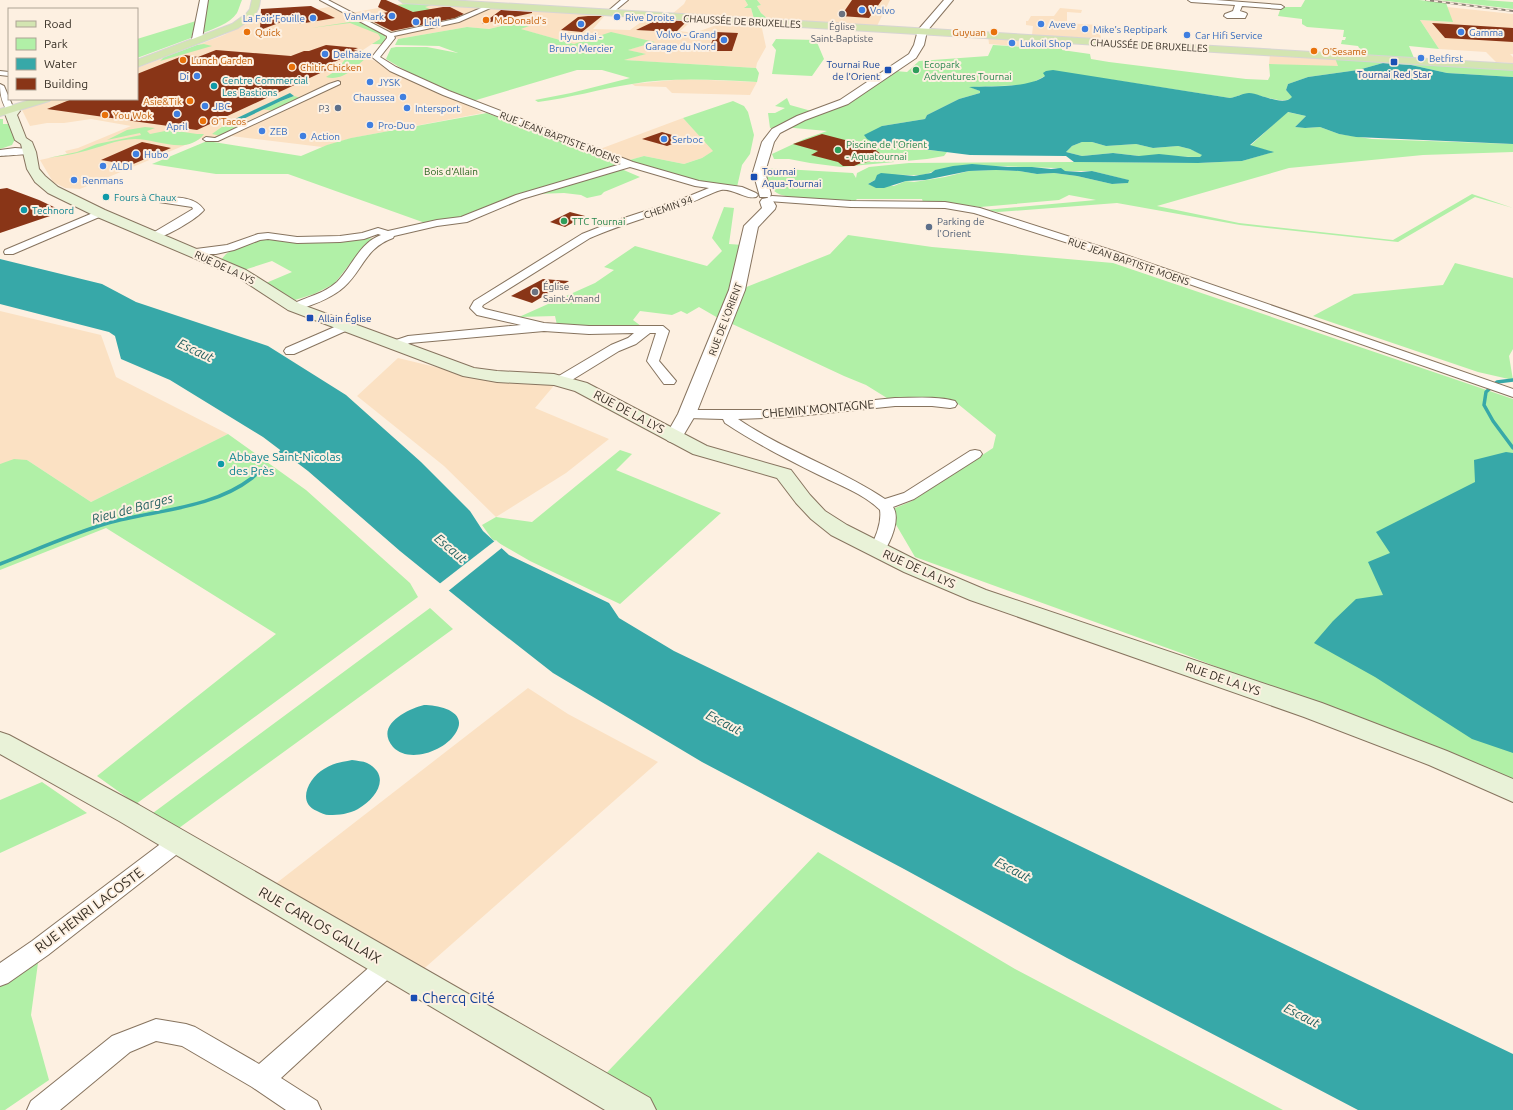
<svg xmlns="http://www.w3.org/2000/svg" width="1513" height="1110" viewBox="0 0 1513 1110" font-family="Ubuntu,sans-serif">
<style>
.built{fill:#fbe1c3}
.green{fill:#b1f0a7;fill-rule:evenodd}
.water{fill:#37a8a8;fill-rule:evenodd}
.pier{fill:#fdf0e1}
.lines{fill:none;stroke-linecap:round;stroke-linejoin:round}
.stream{stroke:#37a8a8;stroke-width:3.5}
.building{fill:#893517}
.pedestrian-casing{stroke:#87745f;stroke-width:2}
.minor-casing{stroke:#87745f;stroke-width:2}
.tertiary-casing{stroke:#87745f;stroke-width:2}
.secondary-casing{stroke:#87745f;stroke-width:2}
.primary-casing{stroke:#d7d5d3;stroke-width:2}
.pedestrian{fill:#fff;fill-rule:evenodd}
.minor{fill:#fff;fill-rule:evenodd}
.tertiary{fill:#fff;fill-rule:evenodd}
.secondary{fill:#e9f2d8;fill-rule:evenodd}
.primary{fill:#d3e5b1;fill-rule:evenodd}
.rail-casing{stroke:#8e8478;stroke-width:2}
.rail{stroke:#fdf0e1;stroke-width:1.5;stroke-dasharray:4;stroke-linecap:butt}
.shop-dot{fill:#3f7fe0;stroke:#fdf0e1;stroke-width:1.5}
.worship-dot{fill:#6b7280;stroke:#fdf0e1;stroke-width:1.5}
.food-dot{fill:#e8710a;stroke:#fdf0e1;stroke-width:1.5}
.transit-dot{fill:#1a4fb4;stroke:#fdf0e1;stroke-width:1.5}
.leisure-dot{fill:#2e9e5b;stroke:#fdf0e1;stroke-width:1.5}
.culture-dot{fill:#0f9aa8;stroke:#fdf0e1;stroke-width:1.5}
.service-dot{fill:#5c6f8a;stroke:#fdf0e1;stroke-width:1.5}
.labels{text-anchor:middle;stroke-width:4;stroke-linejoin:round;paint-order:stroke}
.far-shop-label{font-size:10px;fill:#366cbe;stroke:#fdf0e1;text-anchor:start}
.far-food-label{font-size:10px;fill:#c56008;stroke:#fdf0e1;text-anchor:start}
.far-street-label{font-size:10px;fill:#372f25;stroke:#fdf0e1}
.far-worship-label{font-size:10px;fill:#5b616d;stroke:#fdf0e1}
.far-transit-label{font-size:10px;fill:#164399;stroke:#fdf0e1;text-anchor:start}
.far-leisure-label{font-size:10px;fill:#27864d;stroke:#fdf0e1;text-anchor:start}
.far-culture-label{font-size:10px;fill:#0d838f;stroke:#fdf0e1;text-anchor:start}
.far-service-label{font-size:10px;fill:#4e5e75;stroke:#fdf0e1;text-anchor:end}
.far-park-label{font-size:10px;fill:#25631c;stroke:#fdf0e1}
.street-label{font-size:12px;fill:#372f25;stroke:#fdf0e1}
.culture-label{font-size:12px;fill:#0d838f;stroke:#fdf0e1;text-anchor:start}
.water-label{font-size:13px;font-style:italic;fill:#266262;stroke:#fdf0e1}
.near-street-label{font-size:14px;fill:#372f25;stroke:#fdf0e1}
.near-transit-label{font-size:14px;fill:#164399;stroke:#fdf0e1;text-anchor:start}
</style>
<rect width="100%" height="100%" fill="#fdf0e1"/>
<path class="built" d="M686,0H745L748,5L745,7L751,8L754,19L672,14L684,4Z
M757,0H890L877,26L768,19L761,13L757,6L761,5Z
M411,2L607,13L593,29L630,30L648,17L694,19L680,31L694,33L728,21L761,24L766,47L757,63L756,68L622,60L645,54L627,50L654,42L574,44L520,29L528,26L519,22L489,29L467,27L398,39L385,35L388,40L384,45L372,44L357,54L380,63L483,113L352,138L322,147L231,136L223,139L202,138L80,189L65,188L53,182L40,160L67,154L65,151L78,148L131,126L91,119L64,123H47L30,126L22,110L54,99H137V68L224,35L246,24L254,17L314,8L317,9L329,7L345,14Z
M1447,7L1513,14V54H1510L1513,57V63L1496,62L1486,52L1439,49L1420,20L1452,22Z
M1060,8L1082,10L1081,13L1067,12V21L1064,23L1099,25L1101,39L1032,35L1033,26L1026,25V21H1028L1031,16H1054Z
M988,36L1034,40L1026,47L989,44Z
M1270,54L1350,59L1347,65L1330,67L1269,64Z
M684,79L757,82L750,95L672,93L666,87L635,86L632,84Z
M683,118L714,151L702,158L684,164L644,156L626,161L600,149Z
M0,311L101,335L116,377L228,434L91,502L27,460L0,464Z
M398,358L481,378L557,382L535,408L609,439L566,473L496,517L444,466L357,396Z
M528,688L568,714L658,762L419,973L274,885Z"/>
<path class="green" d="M207,0H242C240,4 239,9 237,13C230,24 212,29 201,34Z
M745,0H757L761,5L757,6L761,13L768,19H754L751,8H744L748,5Z
M1305,0H1419L1446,3L1453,22L1420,20L1439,49L1409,46L1414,58L1363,55L1358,46L1341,44L1342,40H1345L1346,37H1343L1344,30L1307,27L1302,24V19L1278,16L1281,7H1301Z
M1439,0H1484L1513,2V9Z
M418,3L435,4L425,7L439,13L418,14L397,5Z
M196,21L191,38L137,58V39Z
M356,21L385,33L386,41L382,44H372L380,39V37L378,34L350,23L311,28Z
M519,22L529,26L521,29L574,44L611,32L655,42L628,50L646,54L624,60L756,68L759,73L757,82C715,80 673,77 632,84C600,89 570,98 538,102L535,100L571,93L630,78L602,70H577L473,101C460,94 448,90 435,85C418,77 402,69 386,59L391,48L396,47H427L458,53L439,46L395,45L398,39L467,27L489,29Z
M776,39L816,40L824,59L812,76L772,74L776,50L772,45Z
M1034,41L1062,42V50L1090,54L1091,59L1109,62L1246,79L1268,80L1270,76L1269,64L1338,66L1335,58L1513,69V77L1447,73L1411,65L1383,63L1358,70L1308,77L1288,84L1286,90L1293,97C1284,106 1262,94 1249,94C1243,93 1237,97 1230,98L1107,79L1045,76L1032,83L1022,85L970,87L980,91V93L959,99L927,115L925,119L882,126L883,145L947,152L944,156L927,159L841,167L810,163L789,159H774L772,154L804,139L827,131L783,127L852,100L895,71L907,72L919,61L988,56L993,45L1026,47Z
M204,44L212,46L160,61L163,58H162L197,45Z
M360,51H362L360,54L369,55C357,66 343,82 326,77L337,70L346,58Z
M294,96L301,98L274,111L262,109Z
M787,98L790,105L815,112L776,127L770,128L768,113H775L785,108L775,106Z
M733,101L744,106L748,112L754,135L750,154L742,165L737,187L693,181L626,161L644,156L684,164L702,158L713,151L683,118Z
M1287,112L1306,116L1295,127L1305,128L1320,127L1339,134L1372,139L1513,144V152L1423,155L1289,168L1157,206L1239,223L1393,240L1472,194L1513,208L1475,197L1398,242L1240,225L1117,203L998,212L985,210L1096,200L1069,195L1059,200L980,207L950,203L923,202L922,199H857L855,201C837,200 791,201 777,193C769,189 766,176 766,168L853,173L856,178L857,173L869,167L909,163L1074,162L1198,163L1242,161L1273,152L1250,146ZM995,166L1056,168L1064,171H1092L1128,180V183L1112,184L1077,176L1054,173L1037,174L1019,171L996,170L969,171L945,177L914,182L906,181L894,186L868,184C875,179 886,175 895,175C908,174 924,178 935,170Z
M487,113L620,165L619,168L640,177L604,192L601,195L587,198L581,195L564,193L536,194L463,220L428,224L288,174H216L152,164L207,141L301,156L327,145L351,138Z
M0,119H3V124H8L15,139L12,145L0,149Z
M230,121L248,123L221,136L212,134Z
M145,127L155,128L147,131L150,134L170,130L197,134H204C187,156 158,139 135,139C117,139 99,148 81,152C70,155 59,156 48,158L77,152L97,144L141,135L140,133L107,140L127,130Z
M1082,142H1092L1106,146L1136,144L1153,148L1178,146L1190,149L1203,155L1200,157L1139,156L1113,153L1082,156L1066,152L1072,146Z
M724,207L734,208L729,244L743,245L725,322L699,307L687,314L681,311L672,315L640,311L633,320L641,326L614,328L557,325L555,316L519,317L595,283L614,270L604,267L635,246L707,266L722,251L712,238Z
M848,235L932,247L1113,263L1513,399V783L1313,704L1181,653L915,557L888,511L912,501L993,448L996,435L958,404L937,402L895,403L866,385L844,376L728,322L744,288L830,254Z
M367,238L375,239L352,261L334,284L314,294L295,300L266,283L292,272L272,261L244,270L220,261L226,254L240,245L264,239L288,241Z
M1455,263L1513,278V349L1509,356L1513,380L1478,372L1313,316L1354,294L1443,285Z
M228,434L306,490L410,583L418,597L136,804L97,776L276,634L106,528L0,570V464L14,459L27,460L91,502Z
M620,450L632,454L616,470L721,513L620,604L530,561L492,539L482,525L496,517L532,522Z
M430,608L453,629L179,828L153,813Z
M42,782L87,813L0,853V800Z
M818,852L1015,969L1283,1110H638L594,1086Z
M40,948L31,1015L49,1080L5,1110H0V976Z"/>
<path class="water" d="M1383,63L1411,65L1447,73L1513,77V144L1356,137L1339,134L1320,127L1305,128L1295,127L1306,116L1288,112L1250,145L1274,152L1242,161L1198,163L1074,162L1066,156L970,155L874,143L867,139L864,135L882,126L925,119L927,115L959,99L980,93V91L969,87C989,86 1030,88 1045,76L1043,73L1046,71L1053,70L1230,98C1237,97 1243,93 1249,93C1262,94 1283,107 1292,97L1286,90L1288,84L1308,77L1358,70ZM1082,142H1092L1106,146L1136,144L1153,148L1178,146L1190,149L1202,155L1200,157H1188L1159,154L1139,156L1113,153L1082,156L1066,152L1072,146Z
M290,93L294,96L281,101L239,121L233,120Z
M972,164L1008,167H1032L1051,169L1061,168L1065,171L1081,172L1092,171L1129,180L1128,183L1112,184L1077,176L1054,173L1037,174L1019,171L996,170L969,171L925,180L906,181L884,188H876L868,184L875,180L877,175L881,173L914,176L931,173L935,170L953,166Z
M0,259L102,284L136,302L268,346L346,395L421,462L470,511L483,531L509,555L609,603L619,618L674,651L1513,1054V1110H1358L1067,958L904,869L702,762L553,673L489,623L400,551L308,471L263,437L170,380L121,359L115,336L109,332L0,304Z
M1506,452L1513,453V753L1472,739L1375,677L1314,643L1333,621L1356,599L1383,595L1368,562L1390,553L1376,532L1475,482L1474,460Z
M424,705C440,705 470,712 455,734C444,751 409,764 393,747C374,725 408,709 424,705Z
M352,760C357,761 363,761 367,763C392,776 376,799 358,809C349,814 339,815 329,815C325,815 321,813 317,811C296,803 309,777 324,769C333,763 342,762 352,760Z"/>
<path class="pier" d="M496,540L503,547L447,592L438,585Z"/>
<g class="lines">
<path class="stream" d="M1513,380L1497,382L1486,392L1484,405L1493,421L1513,448
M276,457L282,451
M0,564C36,550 71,534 108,523C155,510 212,509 252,478C256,475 260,470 265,466"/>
</g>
<path class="building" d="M381,0H386L413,12L443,7H450L464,14L455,18L392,31L364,17L388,12L378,7Z
M852,0H882L869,18L841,16Z
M311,6L335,18L299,24L292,21L287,20L260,30L261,9Z
M501,10L532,12V13L482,24Z
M588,16H602L582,32L561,30L578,17Z
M657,20L681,21L685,23L676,32L636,30Z
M1432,23L1513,28V42L1445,38Z
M716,32L738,33L732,51H708Z
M326,45L358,48L353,50L358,51L321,68L329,69L197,130L47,109L72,99H137V74L185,55L198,57L216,50L291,56L304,51H309Z
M662,132L686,139L667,146L642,139Z
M822,134L872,147L887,159L861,163L854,166H843L838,162L811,155L818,151L793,144Z
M142,142L171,148L131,165L101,160Z
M7,188L39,200L56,208L41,213L50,216L0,233V189Z
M570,212L585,216L565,227L550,222Z
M543,279L569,281L532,303L511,296Z"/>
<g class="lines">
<g class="pedestrian-casing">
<path id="pedestrian" d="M338,81L340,82V84L218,141H206L203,139L206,137L215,138L329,84Z"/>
</g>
<g class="minor-casing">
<path id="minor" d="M320,0H328L391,33L455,19L493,3H497V5L459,22L394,36L395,38L380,57L396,67L449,91L633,162L699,181L742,187L756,193L758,195L756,197C746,200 733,188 721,190C710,193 699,200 689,203C656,215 622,224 590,238L483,305L482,307L485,309L544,323L589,326H663L669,331L659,361L676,381L674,384H664L647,361L656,333H650L636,344L619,351L567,383H557L555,380L557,377L611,345L628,338L634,333L589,334L544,331L410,343L394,349L390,348L388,345L390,342L408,336L521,325L477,315L470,308L474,301L582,234L615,221L682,199L709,188L695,186L630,167L522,199L467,222L437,226L394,236L393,238C365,248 363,270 344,287C331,299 310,306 294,311L290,309L288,307L290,305C306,297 324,294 337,282C352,267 359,243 381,235L378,234L364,239L340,242L297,243L268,239L260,240L234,250L216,254H188L187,252L188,250L227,245L258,234L268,233L297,237L340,236L362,233L378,228L388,231L437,220L461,217L516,195L621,164L443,95L390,71L372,57L387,38V36Z
M621,0H628L611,14H607V12Z
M1188,0H1216L1281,5L1284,7L1281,9L1242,6L1240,11L1246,13L1247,14L1245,18H1227L1224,16L1225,14L1233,11L1235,5L1191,2Z
M0,71L9,72V76L0,75Z
M0,84L4,86L13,107L12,109H6C1,100 0,93 0,84Z
M15,148L30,149L35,152C31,155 8,155 0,156V150Z
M772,196L851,201L945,202L980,208L1117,252L1513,389V397L1109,256L974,213L945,208L851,207L768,201L767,199L768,197Z
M163,197C177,197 196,197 204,210C198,218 161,241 151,238L150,236L151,234L193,209L192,207L159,202L158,200L159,198Z
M100,210L105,213L104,215L13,254H5L4,252L5,250Z
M346,322L350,323L352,326L350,329L294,354H286L284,351L286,348Z
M895,398C915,398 936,396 955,401L957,404L955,407L950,408L932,406H895L788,417L738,419C785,451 839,468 885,499L904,493L970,451L975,450L980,451L982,454L980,457L914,499L893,507C901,519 890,543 883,553L877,555L871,553L869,550C875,539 882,523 880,510C864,494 839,485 819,475C787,459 755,443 725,423L723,419L687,418L682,417L680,414L682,411L687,410H774Z
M178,834L185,836L188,842L185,848L48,955L8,983L0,986V963L32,941L171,836Z
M389,954L397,957L400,964L397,971L281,1078L317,1101L321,1110H286L252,1087L182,1046L156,1041L130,1052L60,1110H27L31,1101L112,1036L156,1019L186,1024L195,1027L259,1064L381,957Z"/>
</g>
<g class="tertiary-casing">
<path id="tertiary" d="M200,0H208L202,39L197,42L192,39Z
M944,0H953L927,31L924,45L916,58L848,104L805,120L780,133L774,142L765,172L771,194L770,197H760L753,172L762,142L772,129L797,116L840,100L909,54L914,45L918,30Z
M767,198L772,199L776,206L775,209L758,227L745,290L696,414L680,441L674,443L668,441L665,437L678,414L729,290L744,226L762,208L760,202L762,199Z"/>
</g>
<g class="secondary-casing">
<path id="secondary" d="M14,108L18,109L20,111L17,115L26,138L32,142L36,152L39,169L45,176L58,187L105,210L246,270L300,304L474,368L497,371L554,374L587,383L707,446L791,470L810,495L825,511L847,525L920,562L986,590L1322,703L1447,751L1513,779V802L1429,765L1304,717L970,600L904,572L831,535L811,519L796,503L777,478L693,454L575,391L554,385L497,382L463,376L288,310L236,276L95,216L48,193L35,182L27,169L21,144L15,140L5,114L10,109Z
M0,732L9,735L139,805L650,1098L656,1110H605L119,821L0,754Z"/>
</g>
<g class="primary-casing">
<path id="primary" d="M252,0H260C259,15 250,20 238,28L137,67V60L232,24L246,14L250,9Z
M399,0H448L1513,64V70L403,3Z
M33,99H51L49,101L0,116V109Z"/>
</g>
<use href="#pedestrian" class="pedestrian"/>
<use href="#minor" class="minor"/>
<use href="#tertiary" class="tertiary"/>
<use href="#secondary" class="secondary"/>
<use href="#primary" class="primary"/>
<g class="rail-casing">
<path id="rail" d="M1426,0L1513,11"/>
</g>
<use href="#rail" class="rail"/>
</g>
<g class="shop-dot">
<circle cx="862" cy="10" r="4"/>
<circle cx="392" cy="16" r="4"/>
<circle cx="617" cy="17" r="4"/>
<circle cx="313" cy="18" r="4"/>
<circle cx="416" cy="22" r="4"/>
<circle cx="581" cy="24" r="4"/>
<circle cx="1041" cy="24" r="4"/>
<circle cx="1085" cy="29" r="4"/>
<circle cx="1461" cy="32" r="4"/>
<circle cx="1187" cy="35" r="4"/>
<circle cx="724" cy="40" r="4"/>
<circle cx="1012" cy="43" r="4"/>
<circle cx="325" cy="54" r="4"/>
<circle cx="1421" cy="58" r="4"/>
<circle cx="197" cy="76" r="4"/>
<circle cx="370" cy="82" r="4"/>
<circle cx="403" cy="97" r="4"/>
<circle cx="205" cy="106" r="4"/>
<circle cx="407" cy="108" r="4"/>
<circle cx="177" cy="114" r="4"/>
<circle cx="370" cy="125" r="4"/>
<circle cx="262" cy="131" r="4"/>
<circle cx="303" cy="136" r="4"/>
<circle cx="664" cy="139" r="4"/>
<circle cx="136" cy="154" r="4"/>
<circle cx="103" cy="166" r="4"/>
<circle cx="74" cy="180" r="4"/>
</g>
<g class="worship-dot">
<circle cx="842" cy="14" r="4"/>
<circle cx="535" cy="292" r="4"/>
</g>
<g class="food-dot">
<circle cx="486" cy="20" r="4"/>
<circle cx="247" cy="32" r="4"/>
<circle cx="994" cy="32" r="4"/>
<circle cx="1314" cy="51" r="4"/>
<circle cx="183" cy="60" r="4"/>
<circle cx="292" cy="67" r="4"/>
<circle cx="190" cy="101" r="4"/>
<circle cx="105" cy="115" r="4"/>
<circle cx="203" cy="121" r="4"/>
</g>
<g class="transit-dot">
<rect x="1390" y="58" width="8" height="8" rx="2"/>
<rect x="884" y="66" width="8" height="8" rx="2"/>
<rect x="750" y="173" width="8" height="8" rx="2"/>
<rect x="306" y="314" width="8" height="8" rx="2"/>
<rect x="410" y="994" width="8" height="8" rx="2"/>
</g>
<g class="leisure-dot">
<circle cx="916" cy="70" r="4"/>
<circle cx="838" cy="150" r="4"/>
<circle cx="564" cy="221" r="4"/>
</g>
<g class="culture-dot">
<circle cx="214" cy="86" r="4"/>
<circle cx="106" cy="197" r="4"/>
<circle cx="24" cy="210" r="4"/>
<circle cx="221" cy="464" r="4"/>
</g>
<g class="service-dot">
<circle cx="338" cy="108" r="4"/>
<circle cx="929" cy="227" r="4"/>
</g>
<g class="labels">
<g class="far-shop-label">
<text x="870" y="14">Volvo</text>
<text x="384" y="20" text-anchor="end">VanMark</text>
<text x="625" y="21">Rive Droite</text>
<text x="305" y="22" text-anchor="end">La Foir'Fouille</text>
<text x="424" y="26">Lidl</text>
<text x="1049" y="28">Aveve</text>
<text x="1093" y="33">Mike's Reptipark</text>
<text x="1469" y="36">Gamma</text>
<text x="716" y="38" text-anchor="end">Volvo - Grand<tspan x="716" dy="12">Garage du Nord</tspan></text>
<text x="1195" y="39">Car Hifi Service</text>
<text x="581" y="40" text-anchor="middle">Hyundai -<tspan x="581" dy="12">Bruno Mercier</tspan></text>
<text x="1020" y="47">Lukoil Shop</text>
<text x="333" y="58">Delhaize</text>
<text x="1429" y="62">Betfirst</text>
<text x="189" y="80" text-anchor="end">Di</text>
<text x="378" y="86">JYSK</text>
<text x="395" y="101" text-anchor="end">Chaussea</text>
<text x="213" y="110">JBC</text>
<text x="415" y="112">Intersport</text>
<text x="378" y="129">Pro-Duo</text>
<text x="177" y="130" text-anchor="middle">April</text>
<text x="270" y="135">ZEB</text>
<text x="311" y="140">Action</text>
<text x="672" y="143">Serboc</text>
<text x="144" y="158">Hubo</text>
<text x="111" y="170">ALDI</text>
<text x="82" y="184">Renmans</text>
</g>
<g class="far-food-label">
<text x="494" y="24">McDonald's</text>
<text x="255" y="36">Quick</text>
<text x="986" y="36" text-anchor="end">Guyuan</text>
<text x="1322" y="55">O'Sesame</text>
<text x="191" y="64">Lunch Garden</text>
<text x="300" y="71">Chitir Chicken</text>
<text x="182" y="105" text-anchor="end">Asie&amp;Tik</text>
<text x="113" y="119">You Wok</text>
<text x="211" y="125">O'Tacos</text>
</g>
<g class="far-street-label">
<text transform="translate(742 21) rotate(3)" y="4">CHAUSSÉE DE BRUXELLES</text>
<text transform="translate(1149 45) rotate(3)" y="4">CHAUSSÉE DE BRUXELLES</text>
<text transform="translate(560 137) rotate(21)" y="4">RUE JEAN BAPTISTE MOENS</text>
<text transform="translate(668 207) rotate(-19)" y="4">CHEMIN 94</text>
<text transform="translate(1129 261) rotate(19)" y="4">RUE JEAN BAPTISTE MOENS</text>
<text transform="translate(225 267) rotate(25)" y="4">RUE DE LA LYS</text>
<text transform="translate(725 319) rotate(-69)" y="4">RUE DE L'ORIENT</text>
</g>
<g class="far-worship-label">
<text x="842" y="30">Église<tspan x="842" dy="12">Saint-Baptiste</tspan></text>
<text x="543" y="290" text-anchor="start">Église<tspan x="543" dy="12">Saint-Amand</tspan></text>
</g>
<g class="far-transit-label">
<text x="880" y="68" text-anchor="end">Tournai Rue<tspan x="880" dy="12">de l'Orient</tspan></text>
<text x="1394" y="78" text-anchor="middle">Tournai Red Star</text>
<text x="762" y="175">Tournai<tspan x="762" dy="12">Aqua-Tournai</tspan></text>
<text x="318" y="322">Allain Église</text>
</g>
<g class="far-leisure-label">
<text x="924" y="68">Ecopark<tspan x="924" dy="12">Adventures Tournai</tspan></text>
<text x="846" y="148">Piscine de l'Orient<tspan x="846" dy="12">- Aquatournai</tspan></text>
<text x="572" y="225">TTC Tournai</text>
</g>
<g class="far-culture-label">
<text x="222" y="84">Centre Commercial<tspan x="222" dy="12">Les Bastions</tspan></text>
<text x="114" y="201">Fours à Chaux</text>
<text x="32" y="214">Technord</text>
</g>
<g class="far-service-label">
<text x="330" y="112">P3</text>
<text x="937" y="225" text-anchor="start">Parking de<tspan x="937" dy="12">l'Orient</tspan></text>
</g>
<g class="far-park-label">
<text x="451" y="175">Bois d'Allain</text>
</g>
<g class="street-label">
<text transform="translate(818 409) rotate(-5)" y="4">CHEMIN MONTAGNE</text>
<text transform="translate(629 412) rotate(28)" y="4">RUE DE LA LYS</text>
<text transform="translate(919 569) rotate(24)" y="4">RUE DE LA LYS</text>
<text transform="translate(1223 679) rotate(19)" y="4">RUE DE LA LYS</text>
</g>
<g class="culture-label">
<text x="229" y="461">Abbaye Saint-Nicolas<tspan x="229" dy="14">des Près</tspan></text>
</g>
<g class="water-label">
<text transform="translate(196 350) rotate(25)" y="5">Escaut</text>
<text transform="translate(132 508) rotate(-15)" y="5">Rieu de Barges</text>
<text transform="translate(451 548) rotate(40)" y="5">Escaut</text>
<text transform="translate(724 722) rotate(27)" y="5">Escaut</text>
<text transform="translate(1013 869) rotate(27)" y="5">Escaut</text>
<text transform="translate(1302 1015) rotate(27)" y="5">Escaut</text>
</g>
<g class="near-street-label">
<text transform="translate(89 910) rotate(-37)" y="5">RUE HENRI LACOSTE</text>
<text transform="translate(320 925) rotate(30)" y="5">RUE CARLOS GALLAIX</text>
</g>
<g class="near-transit-label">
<text x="422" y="1003">Chercq Cité</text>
</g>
</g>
<rect x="8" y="8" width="130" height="92" fill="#fdf0e1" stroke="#aea396"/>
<rect x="16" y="21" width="20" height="6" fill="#d3e5b1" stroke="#aea396"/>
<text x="44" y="28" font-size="12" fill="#372f25">Road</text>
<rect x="16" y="38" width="20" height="12" fill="#b1f0a7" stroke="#aea396"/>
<text x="44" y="48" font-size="12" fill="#372f25">Park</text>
<rect x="16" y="58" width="20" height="12" fill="#37a8a8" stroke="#aea396"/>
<text x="44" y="68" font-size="12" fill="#372f25">Water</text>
<rect x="16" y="78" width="20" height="12" fill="#893517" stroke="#aea396"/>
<text x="44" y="88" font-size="12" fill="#372f25">Building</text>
</svg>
